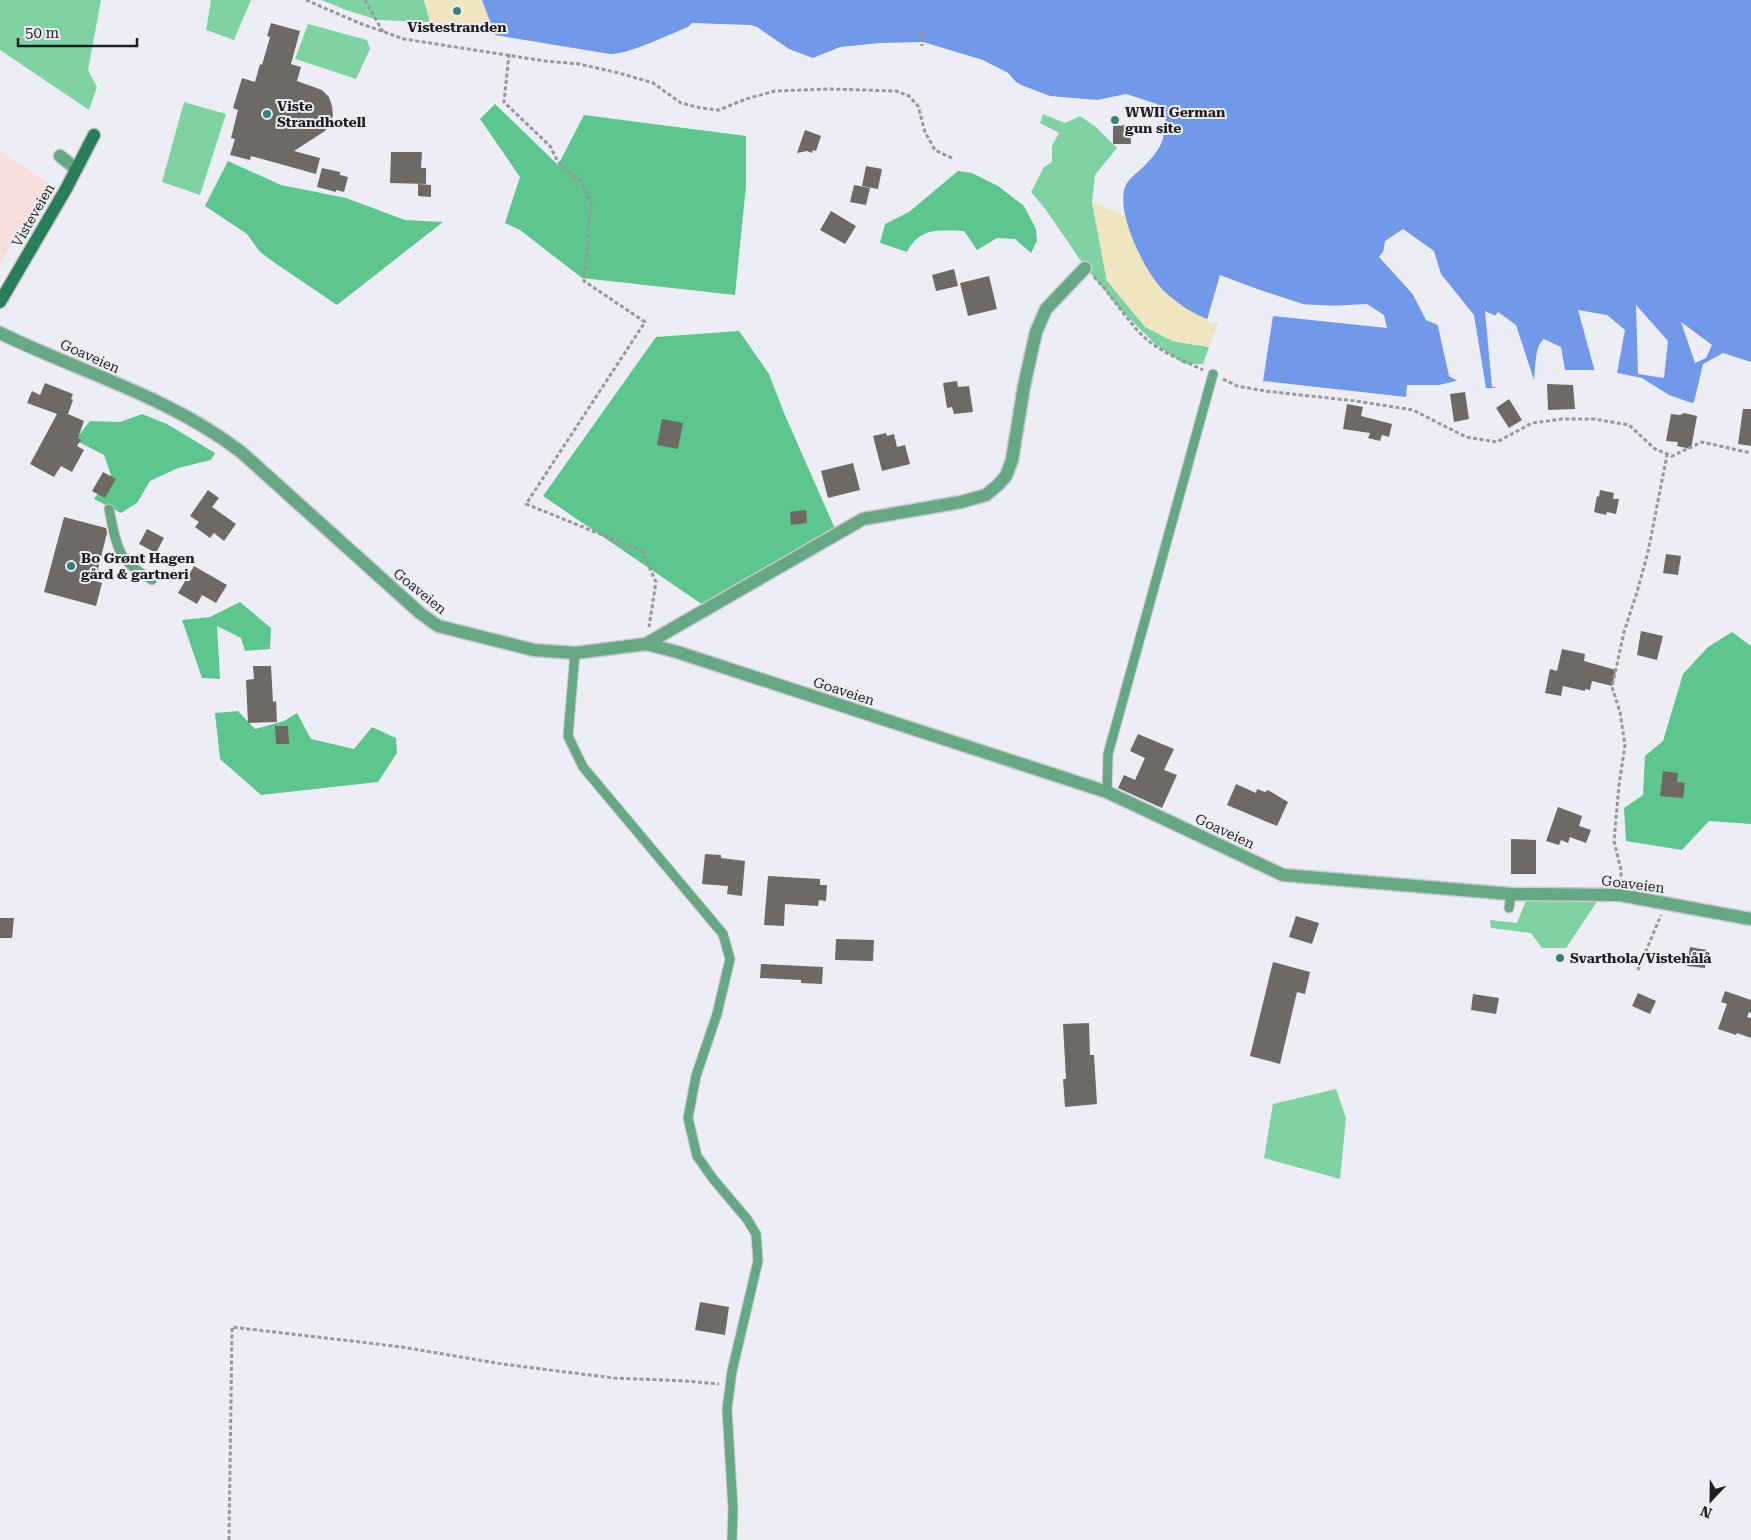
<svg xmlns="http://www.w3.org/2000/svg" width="1751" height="1540" viewBox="0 0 1751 1540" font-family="'Roboto Serif',serif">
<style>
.education{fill:#f9dedb}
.green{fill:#7fd3a3}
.forest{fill:#5dc58e}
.sand{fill:#efe5c0}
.water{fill:#7198e9}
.pier{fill:#edeef5}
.building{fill:#6d6965}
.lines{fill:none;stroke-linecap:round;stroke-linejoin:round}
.service-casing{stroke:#c8c9cf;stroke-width:11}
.minor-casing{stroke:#c8c9cf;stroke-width:15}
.secondary-casing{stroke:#c8c9cf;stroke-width:15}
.path{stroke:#97979c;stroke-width:3;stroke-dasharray:4 2.5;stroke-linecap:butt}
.service{stroke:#66a784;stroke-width:9}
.minor{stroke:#66a784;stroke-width:12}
.secondary{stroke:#297e57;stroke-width:12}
.poi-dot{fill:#38807a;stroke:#edeef5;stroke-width:2}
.labels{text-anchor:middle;stroke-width:4;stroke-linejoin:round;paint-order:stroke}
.poi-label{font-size:14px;font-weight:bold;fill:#1f1f21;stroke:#edeef5;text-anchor:start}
.street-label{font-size:14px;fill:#1f1f21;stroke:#edeef5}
</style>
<rect width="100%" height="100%" fill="#edeef5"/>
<path class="education" d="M0,151L48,183L0,264Z"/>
<path class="green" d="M0,0H101L88,70L97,87L89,110L0,50Z
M211,0H251L234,40L206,30Z
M321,0H424L430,22L378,20L346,10Z
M308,24L367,40L370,49L356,79L295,59Z
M184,102L226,114L200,195L162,182Z
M1043,114L1065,123L1080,116L1097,128L1117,148L1095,175L1092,202L1107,281L1172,341L1209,347L1203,364H1184L1155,344L1121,310L1083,264L1046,210L1031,192L1044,167L1052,162V146L1059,133L1040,123Z
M1527,898L1598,900L1566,948H1542L1531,933L1491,928L1490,920L1517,923Z
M1336,1089L1346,1118L1340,1179L1264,1158L1273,1104Z"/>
<path class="forest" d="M495,104L558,165L584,115L746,136V186L735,295L582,278L520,230L505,223L520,177L480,119Z
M228,161L281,185L346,198L405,220L443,222L337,305L275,263L260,252L247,234L205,206Z
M958,171L972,173L998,186L1024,206L1036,229L1037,241L1031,253L1015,239L997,238L977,250L964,231C939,231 921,226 907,252L880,243L885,224L909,212Z
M739,331L769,374L784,413L836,531L706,607L543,496L656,337Z
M142,414L167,424L215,453L211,460L178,468L150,481L137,503L121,513L94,499L111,475L104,455L75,440L90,421L120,422Z
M240,602L271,628L270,649L245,651L241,638L217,626L220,679L202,678L182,620L210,617Z
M1732,632L1751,646V824L1709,821L1682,850L1626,841L1624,808L1643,795L1645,756L1663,741L1683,674L1708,647Z
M238,711L255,729L284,721L297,713L311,739L354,749L372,727L396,738L397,753L378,782L261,795L220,759L215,713Z"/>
<path class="sand" d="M424,0H482L495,35L430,22Z
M1092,202L1125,216L1143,261L1219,320L1209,347L1172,341L1145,327L1107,281Z"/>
<path class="water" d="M482,0H1751V362L1723,353L1703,364L1694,402L1692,403L1669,395L1642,378L1603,370H1565L1561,347L1544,339C1534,347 1536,368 1534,380L1516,325L1498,312L1493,318L1501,377L1495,388H1486L1474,315L1441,274L1434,251L1403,229L1385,241L1383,253L1411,291L1426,320L1450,330L1460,380L1439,385H1407L1406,397L1263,381L1273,316L1387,328L1384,315L1367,304L1312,307L1232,281L1212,321C1193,314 1179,305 1164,291C1145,273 1112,207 1127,183C1130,178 1137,173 1141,169C1162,149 1165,141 1166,112L1157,104L1126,94L1097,100L1050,96L1021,85L1016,82L1008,73L983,60L923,42L880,43L840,47L813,58L789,49L757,27L750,25L692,23L688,27C668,35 630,54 610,54L495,35Z"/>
<path class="pier" d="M1386,248V253L1413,290L1419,301L1379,257Z
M1220,275L1296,304L1364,307L1312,310L1233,284L1227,292L1221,321L1211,324L1207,320Z
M1636,305L1668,341L1664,378L1638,374Z
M1578,310L1607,315L1625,330L1617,373L1613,374L1595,372Z
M1485,311L1498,317L1496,319L1503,377L1498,387H1492Z
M1437,322L1452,329L1462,380L1461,383L1449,376Z
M1681,322L1712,345L1706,358L1695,363Z"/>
<path class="building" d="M271,23L300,31L291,64L301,67L297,81L322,90L329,97L332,106L333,116L325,131L294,151L320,158L316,174L251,156L250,160L230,155L235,139L231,138L238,110L233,108L242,78L255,82L260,64L262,65L270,37L267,36Z
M1130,125L1131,144H1113V126Z
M805,130L821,136L816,151L813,150L812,153L807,151L797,153Z
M391,152H422L421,168H426V184L390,183Z
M866,166L882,169L878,189L862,186Z
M322,168L340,172V175L348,177L344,192L336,190V192L317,187Z
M418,184L431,185V197L418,196Z
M854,185L870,188L866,205L850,202Z
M831,211L856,226L845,244L820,230Z
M954,269L958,286L936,291L932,275Z
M989,276L997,309L968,316L960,283Z
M957,381L958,387L969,386L973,412L954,414L952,407L947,408L943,383Z
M45,383L73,394L71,399L73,400L68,414L84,421L78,438L81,440L77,446L84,450L72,472L61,466L54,477L30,464L57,414L27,403L32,391L40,395Z
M1547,384L1573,385L1575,409L1548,410Z
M1465,392L1469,419L1454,422L1450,394Z
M1509,399L1522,420L1509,428L1496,408Z
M1347,404L1363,407L1361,416L1392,424L1389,437L1382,435L1380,441L1368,438L1370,433L1343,429Z
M1743,409H1751V446L1738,444Z
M1684,413L1697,416L1691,449L1677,446L1678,442L1666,441L1671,414L1680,415Z
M662,419L683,423L678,449L657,445Z
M886,433L887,436L894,434L897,447L905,445L910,464L882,471L873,436Z
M853,463L860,490L828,498L821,471Z
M103,472L116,479L105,498L92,491Z
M208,490L219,498L212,507L236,524L224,541L214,533L210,538L195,527L199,522L190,516Z
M1600,490L1614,493L1613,499H1619L1616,514L1607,512L1606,515L1594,512L1597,496L1599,497Z
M806,510L807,523L791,525L790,512Z
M64,517L106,528L107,533L95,581L102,583L96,606L44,592Z
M147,529L164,538L156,553L139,544Z
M1666,554L1681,556L1678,575L1663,573Z
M194,566L227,585L216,603L202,595L197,604L178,593Z
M1641,631L1663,636L1657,660L1637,655Z
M1562,649L1585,654L1584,661L1616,670L1612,686L1592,681L1590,690L1585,689V691L1563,686L1561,696L1545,693L1550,669L1557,671Z
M253,666H271L273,702L276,701L277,722L248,723L246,680L254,679Z
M275,726H288L289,744H276Z
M1138,734L1174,749L1164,770L1177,775L1162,808L1118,788L1124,775L1135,780L1145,758L1130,751Z
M1663,771L1678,773L1677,782L1685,783L1683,798L1660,796Z
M1236,784L1256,793L1257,789L1265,792L1268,790L1288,802L1277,826L1227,805Z
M1558,807L1582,816L1579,826L1591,830L1586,843L1570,837L1568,843L1561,840L1559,845L1546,841Z
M1511,839L1536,840V874H1511Z
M705,854L721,855V858L745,861L742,896L727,894L728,886L702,884Z
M768,876L820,879V885H827L826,901L819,900L818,906L785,904L784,926L764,925Z
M1296,916L1319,923L1312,944L1289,937Z
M0,918H14L12,938H0Z
M836,939L874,940L873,961L835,960Z
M1690,947L1707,950L1705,968L1687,966Z
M1273,962L1310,972L1305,994L1297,992L1280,1064L1250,1056Z
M761,964L823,967L822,984L801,983V980L760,978Z
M1725,991L1751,1000V1013L1749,1012L1747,1017L1751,1018V1038L1737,1033L1736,1035L1718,1029L1727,1004L1721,1002Z
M1638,993L1656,1001L1650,1014L1632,1006Z
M1473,994L1499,998L1496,1014L1471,1010Z
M1089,1023L1090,1055H1094L1097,1104L1065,1107L1063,1079H1066L1063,1024Z
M700,1302L729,1307L725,1335L695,1330Z"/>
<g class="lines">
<g class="service-casing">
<path id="service" d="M109,509C112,523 115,546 124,558C130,567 143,574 152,580
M575,653L568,736L583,767L723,934L730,959L717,1014L696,1076L688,1118L697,1156L714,1180L747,1219L756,1234L758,1261L732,1371L727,1409L733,1509L732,1540
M1107,792L1108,754L1213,374
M1509,908L1511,894"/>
</g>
<g class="minor-casing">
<path id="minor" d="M60,156L76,169
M0,333C80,372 170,397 241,452L420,613L438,626L534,650L575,653L646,644L677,652L1107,792L1283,875L1511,894L1620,895L1751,919
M646,644L863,519L961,502L986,495L998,485L1006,476L1012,460L1024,386L1036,332L1046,309L1085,268"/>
</g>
<g class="secondary-casing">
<path id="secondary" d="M0,302L66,189L94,135"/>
</g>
<path class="path" d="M306,0L359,23L404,39L545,61L579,64L619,73L653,83L681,103L701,108L719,110L746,99L775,91L829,89L896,91L909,96L918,106L925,132L935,150L954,159
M365,0L383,32
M921,31L922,46
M509,54L504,102L550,146L558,162L581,182L591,203L584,281L645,322L526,504L642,551L656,582L649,627
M1094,277C1111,294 1123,315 1139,332C1156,351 1181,359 1203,370
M1223,379L1237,386L1265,391L1356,401L1413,410L1466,437L1497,442L1532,423L1562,419H1594L1629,425L1655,449L1672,456L1702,442L1751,453
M1621,883V870L1614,841L1619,785L1625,745L1620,712L1612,687L1624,632L1637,592L1648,552L1667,455
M1638,970L1661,915
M229,1540L232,1327L402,1347L502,1364L614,1378L686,1381L719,1384"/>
<use href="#service" class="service"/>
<use href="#minor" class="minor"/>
<use href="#secondary" class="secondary"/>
</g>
<g class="poi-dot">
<circle cx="457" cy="11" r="5"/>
<circle cx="267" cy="114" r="5"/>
<circle cx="1115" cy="120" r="5"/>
<circle cx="71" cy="566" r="5"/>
<circle cx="1560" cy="958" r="5"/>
</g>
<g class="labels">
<g class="poi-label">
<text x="457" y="32" text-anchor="middle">Vistestranden</text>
<text x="277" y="111">Viste<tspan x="277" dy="16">Strandhotell</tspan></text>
<text x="1125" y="117">WWII German<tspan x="1125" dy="16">gun site</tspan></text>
<text x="81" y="563">Bo Grønt Hagen<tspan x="81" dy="16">gård &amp; gartneri</tspan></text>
<text x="1570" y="963">Svarthola/Vistehålå</text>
</g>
<g class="street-label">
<text transform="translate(33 215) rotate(-60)" y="5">Visteveien</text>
<text transform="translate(90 356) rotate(24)" y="5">Goaveien</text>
<text transform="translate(420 591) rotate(39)" y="5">Goaveien</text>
<text transform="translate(844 691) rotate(18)" y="5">Goaveien</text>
<text transform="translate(1225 831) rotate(25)" y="5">Goaveien</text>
<text transform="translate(1633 884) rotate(7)" y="5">Goaveien</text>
</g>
</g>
<g transform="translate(1711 1500) rotate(202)" stroke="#edeef5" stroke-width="4" paint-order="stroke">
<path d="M0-4L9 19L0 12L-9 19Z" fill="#1f1f21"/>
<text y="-8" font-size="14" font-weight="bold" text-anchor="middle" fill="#1f1f21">N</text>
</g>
<path d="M18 38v8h119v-8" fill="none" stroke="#1f1f21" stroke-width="2.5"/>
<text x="25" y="38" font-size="15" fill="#1f1f21" stroke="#edeef5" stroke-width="4" paint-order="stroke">50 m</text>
</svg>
